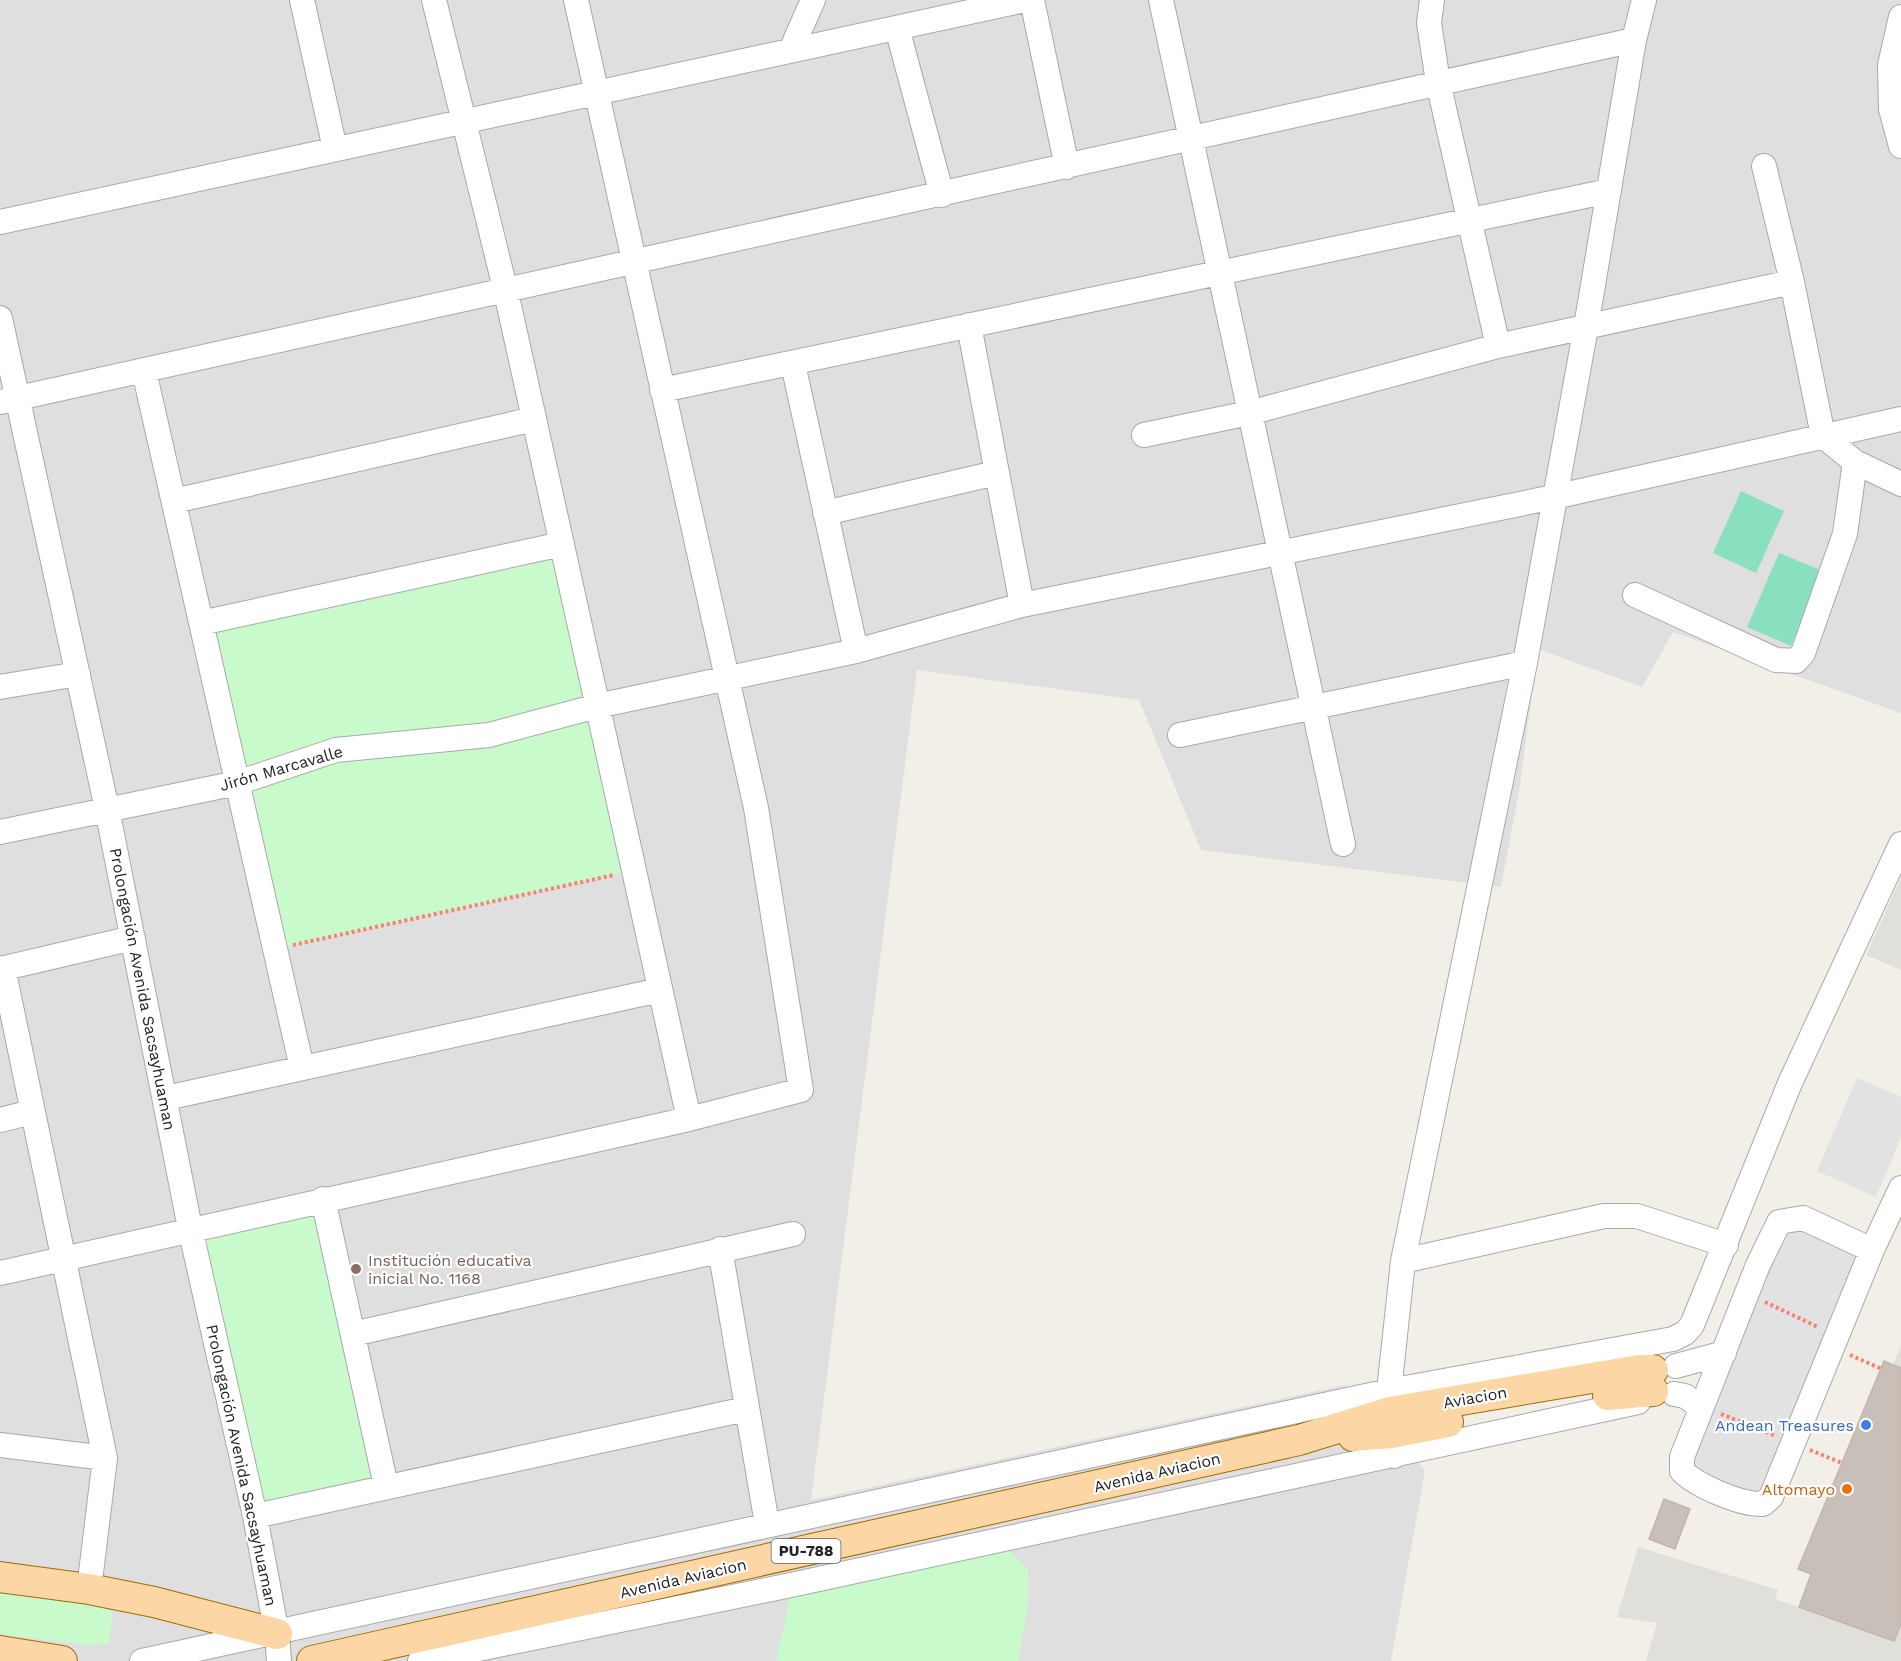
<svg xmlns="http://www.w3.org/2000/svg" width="1901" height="1661" viewBox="0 0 1901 1661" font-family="'Work Sans',sans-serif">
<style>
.residential{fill:#e0dfdf}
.airport{fill:#e1dfda}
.park{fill:#c8facc}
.pitch{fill:#88e0be}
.parking{fill:#e2e2e2}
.building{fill:#c7bfb8;stroke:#c4b6ab;stroke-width:1.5}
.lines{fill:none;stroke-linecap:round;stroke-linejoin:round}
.minor-casing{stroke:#a9a9a9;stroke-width:26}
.major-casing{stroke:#a06b00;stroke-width:32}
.path{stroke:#fa8072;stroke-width:4;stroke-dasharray:3 3;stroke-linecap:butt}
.minor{stroke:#fff;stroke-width:24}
.major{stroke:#fcd6a4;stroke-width:30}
.education-dot{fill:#8d6e63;stroke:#fff;stroke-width:2}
.shop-dot{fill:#3f7fe0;stroke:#fff;stroke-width:2}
.food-dot{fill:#e8710a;stroke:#fff;stroke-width:2}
.labels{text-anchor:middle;stroke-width:4.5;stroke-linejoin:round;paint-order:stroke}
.shield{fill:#fff;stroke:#646464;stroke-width:1.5}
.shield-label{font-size:15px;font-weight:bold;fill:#222}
.street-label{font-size:16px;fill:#222;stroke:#fff}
.education-label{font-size:16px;fill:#785e54;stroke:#fff;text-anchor:start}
.shop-label{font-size:16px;fill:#366cbe;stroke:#fff;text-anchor:end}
.food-label{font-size:16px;fill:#c56008;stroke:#fff;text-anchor:end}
</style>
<rect width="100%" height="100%" fill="#f2efe9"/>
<path class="residential" d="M0,0H1901V713L1673,632L1642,687L1538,649L1519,792L1501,887L1201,850L1139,700L917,670L811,1500L1345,1385L1425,1470L1391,1661H0Z"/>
<path class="airport" d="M1901,877V970L1866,955Z
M1901,1346V1661H1646L1657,1623L1617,1617L1638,1547L1778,1590L1775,1599L1799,1607L1811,1574L1798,1569L1884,1361L1893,1364Z"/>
<path class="park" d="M562,544L634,870L275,949L201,623Z
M323,1199L386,1486L255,1516L190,1228Z
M995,1535L1028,1570V1603L1018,1661H776L793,1584Z
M0,1591L95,1604L113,1612L109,1643L88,1645L0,1634Z"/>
<path class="pitch" d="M1741,491L1784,511L1756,573L1713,553Z
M1779,553L1823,571L1791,646L1747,627Z"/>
<path class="parking" d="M1857,1078L1901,1097V1137L1876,1197L1817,1171Z
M1790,1223L1863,1255L1760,1496L1684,1464Z"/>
<path class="building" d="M1884,1361L1901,1368V1624L1894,1641L1799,1607L1811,1574L1798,1569Z
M1664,1499L1690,1509L1675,1549L1649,1539Z"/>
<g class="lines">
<g class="minor-casing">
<path id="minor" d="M302,0L335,149
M434,0L506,292L689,1119
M1032,0L1067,167
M1161,0L1343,844
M1432,0L1429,23L1438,82L1498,346
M1901,17L1890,65L1891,109L1901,146
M897,28L942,195
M791,50L813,0
M1764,166L1792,282L1823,436L1855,462L1901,484
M0,222L1025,0
M0,318L107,809L190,1228L255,1516L277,1634L279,1661
M969,325L1022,605
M793,364L856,651
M144,371L302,1068
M662,390L1609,191
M0,402L1634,40
M1144,435L1249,413L1498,346L1792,282
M174,501L534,419
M825,513L996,473
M1635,595L1776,660L1796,661L1803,653L1845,534L1855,462
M201,623L562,544
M0,687L78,674
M1180,735L1525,663
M0,832L237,783L336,750L489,735L597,706L856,651L1022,605L1554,497L1901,419
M3,968L105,1458L89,1589
M0,969L133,938
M166,1098L660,990
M0,1120L32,1112
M323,1199L386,1486
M720,1249L767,1524
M1872,1250L1803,1218L1779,1222L1758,1265L1682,1457V1471C1697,1486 1741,1505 1763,1504L1771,1497L1872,1250L1901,1188
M1403,1261L1604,1216H1637L1726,1245
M0,1273L689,1119L801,1090L756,808L576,0
M353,1334L793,1234
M1676,1366L1724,1353
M1674,1394L1685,1396L1701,1407
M0,1445L105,1458
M1394,1456L1389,1391L1403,1261L1525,663L1586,327L1634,40L1644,0
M255,1516L746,1409
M142,1661L1389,1391L1673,1339L1685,1333L1692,1325L1790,1083L1901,844
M420,1661L791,1585L1638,1402"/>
</g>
<g class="major-casing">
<path id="major" d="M1608,1395L1653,1391
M1353,1436L1391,1433L1448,1422
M0,1577L89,1589L154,1602L277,1634
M0,1651L62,1661
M312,1661L1299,1440L1390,1412L1639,1370H1653"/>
</g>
<path class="path" d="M293,945L614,875
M1765,1302L1818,1327
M1850,1355L1882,1369
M1721,1414L1776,1436
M1810,1450L1842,1463"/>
<use href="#minor" class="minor"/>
<use href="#major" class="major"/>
</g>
<circle class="education-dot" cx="356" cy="1269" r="6"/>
<circle class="shop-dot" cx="1866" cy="1425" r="6"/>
<circle class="food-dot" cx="1847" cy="1489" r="6"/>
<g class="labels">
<rect class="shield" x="771.5" y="1539" width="69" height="24" rx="4.5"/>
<g class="shield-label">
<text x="806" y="1556">PU-788</text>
</g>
<g class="street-label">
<text transform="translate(281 768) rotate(-16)" y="6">Jirón Marcavalle</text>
<text transform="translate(143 989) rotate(79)" y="6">Prolongación Avenida Sacsayhuaman</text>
<text transform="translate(1475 1397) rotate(-10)" y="6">Aviacion</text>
<text transform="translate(242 1465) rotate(78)" y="6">Prolongación Avenida Sacsayhuaman</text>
<text transform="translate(1157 1472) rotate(-13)" y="6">Avenida Aviacion</text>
<text transform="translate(683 1578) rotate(-13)" y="6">Avenida Aviacion</text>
</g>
<g class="education-label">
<text x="368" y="1266">Institución educativa<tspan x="368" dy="18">inicial No. 1168</tspan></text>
</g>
<g class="shop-label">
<text x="1854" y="1431">Andean Treasures</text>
</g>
<g class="food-label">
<text x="1835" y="1495">Altomayo</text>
</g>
</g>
</svg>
